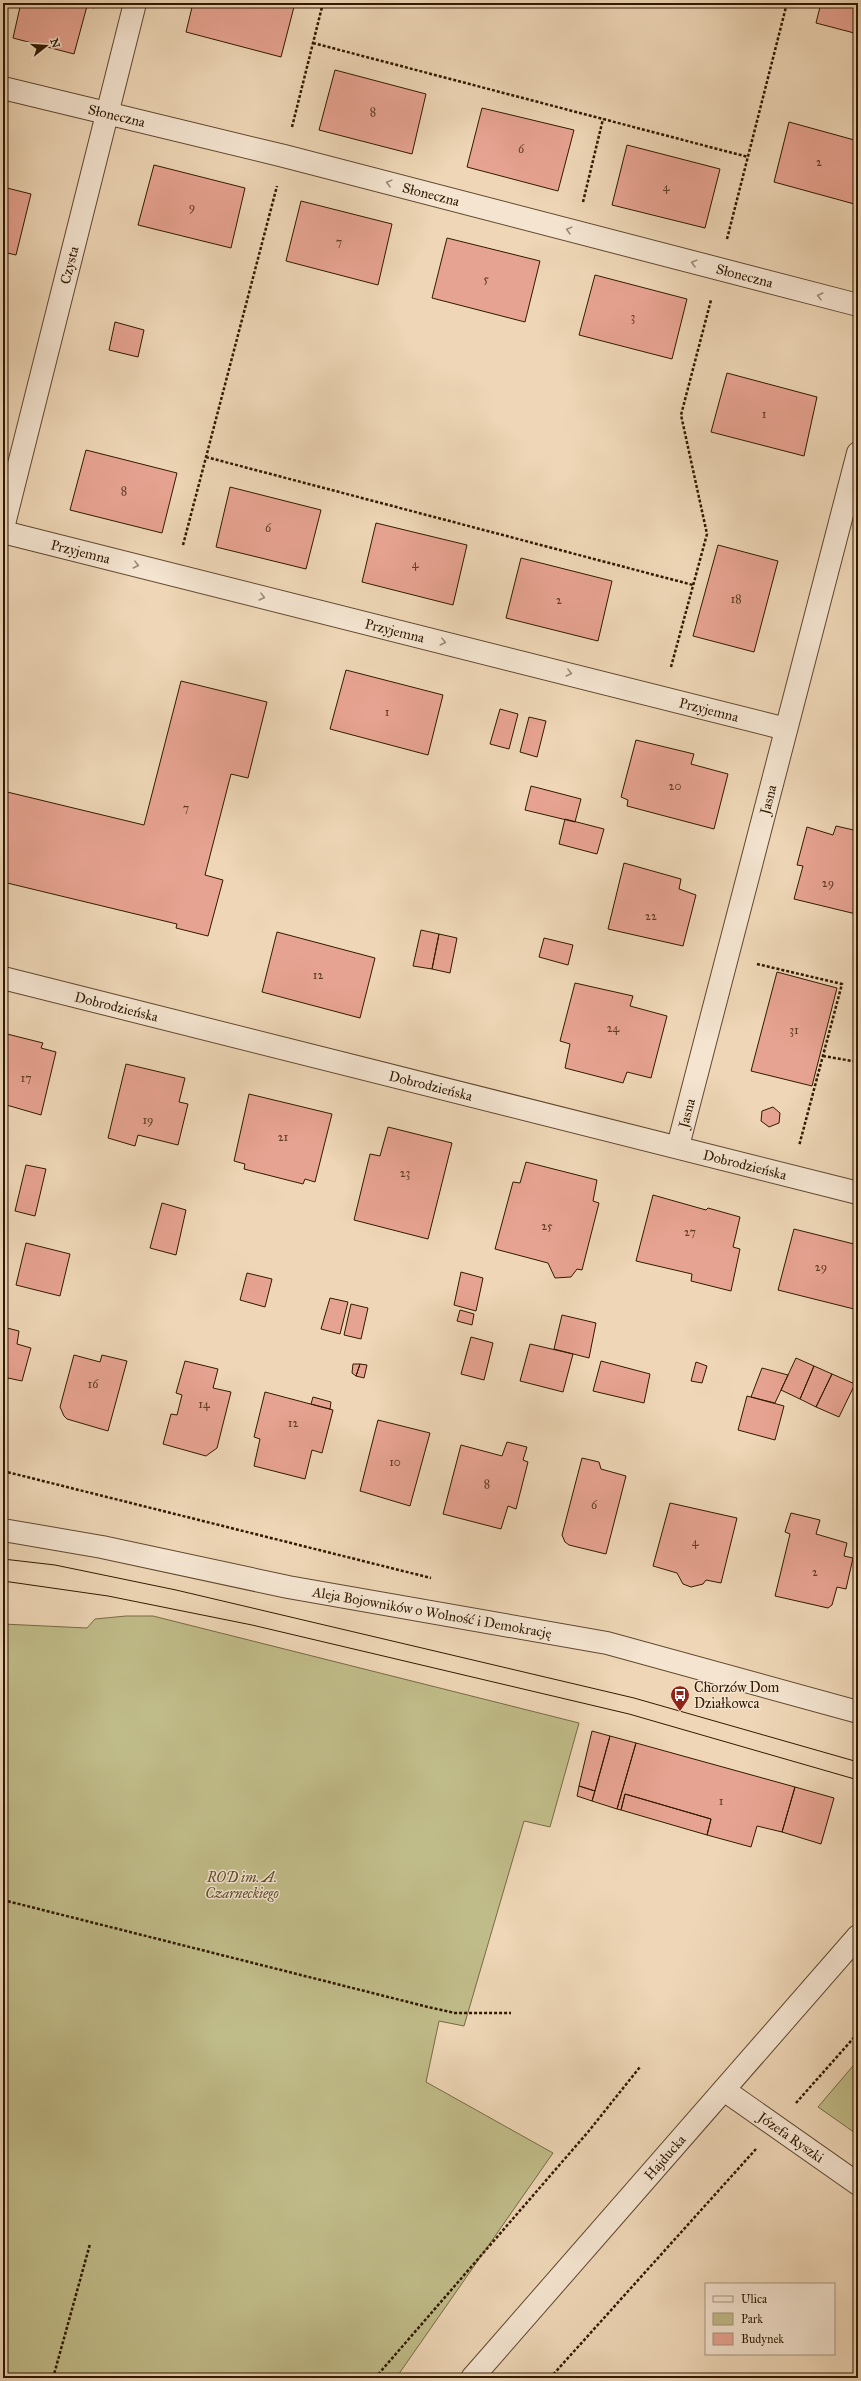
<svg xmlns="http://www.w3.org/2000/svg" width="861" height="2381" viewBox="0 0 861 2381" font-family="'IM FELL Great Primer',serif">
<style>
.green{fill:#c0bc89;stroke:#786a44}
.building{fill:#e7a391;stroke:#311900}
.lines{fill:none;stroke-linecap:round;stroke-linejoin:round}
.minor-casing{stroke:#60482e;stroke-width:24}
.tertiary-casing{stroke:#60482e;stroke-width:24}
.path{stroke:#311900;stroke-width:2.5;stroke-dasharray:3 2;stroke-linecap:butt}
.minor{stroke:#f4e4d0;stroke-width:22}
.tertiary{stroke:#f4e4d0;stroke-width:22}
.tram{stroke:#311900;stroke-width:1}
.oneway{stroke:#9c8972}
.labels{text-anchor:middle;stroke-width:3;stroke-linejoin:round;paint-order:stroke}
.number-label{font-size:12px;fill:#5e3c24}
.street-label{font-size:14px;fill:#311900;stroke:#f4e4d0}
.poi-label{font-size:14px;fill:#311900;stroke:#f4e4d0;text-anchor:start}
.park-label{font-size:14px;font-style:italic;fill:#5c4a29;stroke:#f4e4d0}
</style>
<rect width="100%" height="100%" fill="#eed6b6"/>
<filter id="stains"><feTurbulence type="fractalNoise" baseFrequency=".005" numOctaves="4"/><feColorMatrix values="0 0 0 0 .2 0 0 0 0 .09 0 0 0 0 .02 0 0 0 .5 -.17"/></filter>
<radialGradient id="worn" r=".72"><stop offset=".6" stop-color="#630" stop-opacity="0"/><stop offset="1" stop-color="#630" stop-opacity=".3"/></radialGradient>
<path class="green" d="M126,1616H153L579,1723L550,1827L524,1821L464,2026L439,2021L426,2082L553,2153L396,2378H3V1624L87,1628L95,1619Z
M858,2060V2135L818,2107Z"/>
<path class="building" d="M95,3L94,8L87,6L74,54L13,38L20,7L8,3Z
M193,3H295L281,57L186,32Z
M821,3H858V34L816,23Z
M335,70L426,94L412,154L319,130Z
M482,108L574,130L558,191L467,167Z
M789,122L858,141V205L774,182Z
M627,145L720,169L705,228L612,205Z
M154,165L245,188L231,248L138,225Z
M3,187L31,194L16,255L3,252Z
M301,201L392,224L378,285L286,261Z
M447,238L540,261L525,322L432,298Z
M595,275L687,299L672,359L579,335Z
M115,322L144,330L138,357L109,350Z
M727,373L817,397L804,456L711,432Z
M86,450L177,473L162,533L70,510Z
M230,487L321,510L306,569L216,547Z
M376,523L467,545L453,605L362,582Z
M718,545L778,561L754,652L693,636Z
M521,558L612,581L598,641L506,618Z
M346,670L443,695L428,755L330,729Z
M181,681L267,702L248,778L231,774L205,875L223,880L208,936L176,928L177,924L3,882V791L144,825Z
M500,709L518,714L509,749L490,744Z
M529,717L546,721L537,757L520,752Z
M636,740L694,754L691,764L728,774L714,829L627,806L628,800L621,797Z
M531,786L581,799L575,822L525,810Z
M565,819L604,829L597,854L559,844Z
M836,826L858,831V905L856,914L794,899L803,866L797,865L807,827L833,835Z
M624,863L681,879L679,889L696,895L683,946L608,929Z
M421,930L439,934L432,969L413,966Z
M277,932L375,958L360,1018L262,992Z
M439,934L457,938L450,973L432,969Z
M544,938L573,945L568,965L539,957Z
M777,972L837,988L812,1086L751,1071Z
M575,983L633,996L630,1006L667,1016L651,1078L627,1072L623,1083L565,1068L570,1044L560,1041Z
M3,1033L43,1043L41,1048L56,1052L41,1115L3,1104Z
M126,1064L185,1078L179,1102L188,1104L178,1145L138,1135L135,1146L108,1138Z
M249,1094L332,1114L315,1182L305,1179L303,1184L244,1169L245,1164L234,1161Z
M773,1107L780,1113L779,1123L769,1127L761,1121L762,1111Z
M388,1127L452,1143L428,1239L354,1220L370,1154L380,1156Z
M526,1162L597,1180L593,1201L599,1203L582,1270L577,1269L571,1277L555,1278L548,1263L495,1249L513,1182L520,1183Z
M26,1165L46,1169L35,1216L15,1211Z
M653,1195L706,1210L708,1208L740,1217L733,1247L740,1249L731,1291L691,1281L692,1274L636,1261Z
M162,1203L186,1210L176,1255L150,1248Z
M794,1229L858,1245V1310L778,1290Z
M26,1243L70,1254L60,1296L16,1285Z
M461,1272L483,1278L476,1311L454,1305Z
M247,1273L272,1279L265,1307L240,1300Z
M330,1298L348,1302L340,1334L321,1329Z
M351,1304L368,1308L361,1339L344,1335Z
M460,1310L474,1314L472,1325L457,1321Z
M562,1315L596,1323L589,1358L554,1349Z
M3,1327L19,1331L17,1344L31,1348L22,1381L8,1378L3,1399Z
M471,1337L493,1343L484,1380L461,1374Z
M530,1344L573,1354L563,1392L520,1381Z
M74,1355L100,1362L102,1355L127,1361L108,1431L67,1419L64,1416L60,1407Z
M796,1358L814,1366L800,1399L781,1390Z
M185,1361L218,1369L213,1388L231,1392L217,1448L206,1456L163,1444L171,1414L177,1415L182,1395L176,1393Z
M601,1361L650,1374L644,1403L593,1391Z
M696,1362L707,1366L702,1383L691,1381Z
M353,1364H360L356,1376L352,1373Z
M360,1364L367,1365L364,1378L356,1376Z
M814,1366L832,1374L816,1407L800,1399Z
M762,1368L788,1375L775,1403L751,1397Z
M832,1374L855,1384L839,1417L816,1407Z
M265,1392L333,1410L322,1453L312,1450L305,1479L254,1466L260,1439L254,1437Z
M747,1396L784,1406L775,1440L738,1430Z
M313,1397L331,1402L330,1409L311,1404Z
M378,1420L430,1433L410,1506L360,1491Z
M507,1442L527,1447L523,1460L528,1462L516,1509L508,1506L501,1529L443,1514L461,1445L502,1456Z
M582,1458L599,1462L601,1469L626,1476L606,1554L569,1545L565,1542L562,1535Z
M670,1503L737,1518L721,1583L706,1580L703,1584L691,1587L683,1584L677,1573L653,1566Z
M791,1513L820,1520L816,1534L847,1543L844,1556L853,1558L846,1589L837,1587L832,1605L828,1608L775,1596L790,1534L785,1532Z
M592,1731L610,1736L595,1791L579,1786Z
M610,1736L636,1743L617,1809L592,1801Z
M636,1743L795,1787L782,1832L757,1826L751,1847L707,1835L711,1819L625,1794L621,1810L617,1809Z
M579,1786L595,1791L592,1801L577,1796Z
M795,1787L834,1798L821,1844L782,1832Z
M625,1794L711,1819L707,1835L621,1810Z"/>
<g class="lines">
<g class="minor-casing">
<g id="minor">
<path id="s1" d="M3,88L284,156L858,305"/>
<path id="s2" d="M3,528L135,3"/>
<path id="s3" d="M3,532L786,729"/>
<path id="s4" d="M3,978L858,1193"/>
<path id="s5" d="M678,1146L858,453"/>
<path id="s6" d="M724,2090L858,2184"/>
<path id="s7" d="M472,2378L858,1936"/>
</g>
</g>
<g class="tertiary-casing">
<g id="tertiary">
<path id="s8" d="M3,1530L102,1547L288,1587L607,1643L858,1712"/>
</g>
</g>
<path class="path" d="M313,43L748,157
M292,127L323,3
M583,202L603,119
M727,239L787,3
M206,457L693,585
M183,545L277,186
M671,667L707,534L681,415L711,300
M757,964L842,984L799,1146
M823,1056L858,1062
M3,1471L431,1578
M3,1900L428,2007L455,2013H511
M796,2103L858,2033
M53,2378L90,2244
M375,2378L588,2132L640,2067
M550,2378L756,2149"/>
<use href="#minor" class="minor"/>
<use href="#tertiary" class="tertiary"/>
<path class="tram" d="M3,1559L55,1565L176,1590L634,1698L858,1762
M3,1581L108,1596L252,1625L629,1714L858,1780"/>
</g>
<defs><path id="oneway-chevron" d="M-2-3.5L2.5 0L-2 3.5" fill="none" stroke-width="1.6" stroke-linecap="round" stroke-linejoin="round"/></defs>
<g class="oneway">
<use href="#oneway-chevron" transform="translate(389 183) rotate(-165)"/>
<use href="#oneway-chevron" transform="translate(569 230) rotate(-165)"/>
<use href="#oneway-chevron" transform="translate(694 263) rotate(-165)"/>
<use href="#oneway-chevron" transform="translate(820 296) rotate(-166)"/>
<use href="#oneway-chevron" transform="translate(136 565) rotate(14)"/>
<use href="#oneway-chevron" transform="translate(262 597) rotate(14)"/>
<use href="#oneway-chevron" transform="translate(443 642) rotate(14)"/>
<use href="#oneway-chevron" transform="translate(569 673) rotate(14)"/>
</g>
<defs>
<g id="bus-pin" transform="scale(1)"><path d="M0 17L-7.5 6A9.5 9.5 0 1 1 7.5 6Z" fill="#8f2418" stroke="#f4e4d0"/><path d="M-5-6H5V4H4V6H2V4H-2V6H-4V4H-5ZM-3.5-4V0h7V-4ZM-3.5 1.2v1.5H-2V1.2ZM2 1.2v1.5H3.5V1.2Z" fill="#fff"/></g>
</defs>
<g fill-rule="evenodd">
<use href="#bus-pin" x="680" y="1695"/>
</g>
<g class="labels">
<g class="number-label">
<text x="373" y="116">8</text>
<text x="521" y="153">6</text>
<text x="819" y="166">2</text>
<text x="666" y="191">4</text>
<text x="192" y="211">9</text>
<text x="339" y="246">7</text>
<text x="486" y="283">5</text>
<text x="633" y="321">3</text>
<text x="764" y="418">1</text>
<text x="124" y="495">8</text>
<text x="268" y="532">6</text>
<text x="415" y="568">4</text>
<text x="736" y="603">18</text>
<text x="559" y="604">2</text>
<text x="387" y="716">1</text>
<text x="675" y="790">20</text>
<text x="186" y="812">7</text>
<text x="828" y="887">29</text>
<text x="651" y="920">22</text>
<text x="318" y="979">12</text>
<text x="613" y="1032">24</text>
<text x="794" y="1034">31</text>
<text x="26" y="1082">17</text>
<text x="148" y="1124">19</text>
<text x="283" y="1141">21</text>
<text x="405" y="1177">23</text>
<text x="547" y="1230">25</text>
<text x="690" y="1236">27</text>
<text x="821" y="1271">29</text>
<text x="93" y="1388">16</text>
<text x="204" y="1408">14</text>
<text x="293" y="1427">12</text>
<text x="395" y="1466">10</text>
<text x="487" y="1488">8</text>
<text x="594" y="1509">6</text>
<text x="695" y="1546">4</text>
<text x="815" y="1576">2</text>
<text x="721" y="1805">1</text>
</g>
<g class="street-label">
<text dy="5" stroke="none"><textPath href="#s1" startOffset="117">Słoneczna</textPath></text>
<text dy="5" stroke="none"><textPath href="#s1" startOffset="441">Słoneczna</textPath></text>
<text dy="5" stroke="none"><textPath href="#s2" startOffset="271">Czysta</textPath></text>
<text dy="5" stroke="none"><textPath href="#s1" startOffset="765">Słoneczna</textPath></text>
<text dy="5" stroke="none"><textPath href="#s3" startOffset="80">Przyjemna</textPath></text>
<text dy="5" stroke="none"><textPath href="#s3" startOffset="404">Przyjemna</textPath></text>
<text dy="5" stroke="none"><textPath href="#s3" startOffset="728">Przyjemna</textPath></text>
<text dy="5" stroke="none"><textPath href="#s5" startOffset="358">Jasna</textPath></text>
<text dy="5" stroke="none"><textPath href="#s4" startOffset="117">Dobrodzieńska</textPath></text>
<text dy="5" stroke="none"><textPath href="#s4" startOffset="441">Dobrodzieńska</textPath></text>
<text dy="5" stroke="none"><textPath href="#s5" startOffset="34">Jasna</textPath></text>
<text dy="5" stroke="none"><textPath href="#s4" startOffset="765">Dobrodzieńska</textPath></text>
<text dy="5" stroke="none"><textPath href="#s8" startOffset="437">Aleja Bojowników o Wolność i Demokrację</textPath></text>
<text dy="5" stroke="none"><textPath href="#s6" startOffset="82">Józefa Ryszki</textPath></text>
<text dy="5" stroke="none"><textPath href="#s7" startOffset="293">Hajducka</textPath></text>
</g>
<g class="poi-label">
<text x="694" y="1692">Chorzów Dom<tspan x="694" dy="16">Działkowca</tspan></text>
</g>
<g class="park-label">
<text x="242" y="1882">ROD im. A.<tspan x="242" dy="16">Czarneckiego</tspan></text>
</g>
</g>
<rect width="861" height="2381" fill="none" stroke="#eed6b6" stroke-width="16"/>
<rect x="4" y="4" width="853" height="2373" fill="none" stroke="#311900" stroke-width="2"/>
<rect x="8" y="8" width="845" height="2365" fill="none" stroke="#311900"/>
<rect x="705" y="2283" width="130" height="72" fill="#f4e4d0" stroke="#a6937d"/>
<rect x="713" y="2296" width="20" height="6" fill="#f4e4d0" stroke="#a6937d"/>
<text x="741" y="2303" font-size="12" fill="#311900">Ulica</text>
<rect x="713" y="2313" width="20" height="12" fill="#c0bc89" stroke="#a6937d"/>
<text x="741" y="2323" font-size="12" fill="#311900">Park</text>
<rect x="713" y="2333" width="20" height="12" fill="#e7a391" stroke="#a6937d"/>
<text x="741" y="2343" font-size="12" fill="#311900">Budynek</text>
<g transform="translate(46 46) rotate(73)" stroke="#f4e4d0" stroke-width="3" paint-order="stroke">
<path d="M0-3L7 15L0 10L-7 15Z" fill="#311900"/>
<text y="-6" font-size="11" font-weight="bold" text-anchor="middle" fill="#311900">N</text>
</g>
<rect width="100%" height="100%" filter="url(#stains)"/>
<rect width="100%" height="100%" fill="url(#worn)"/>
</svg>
